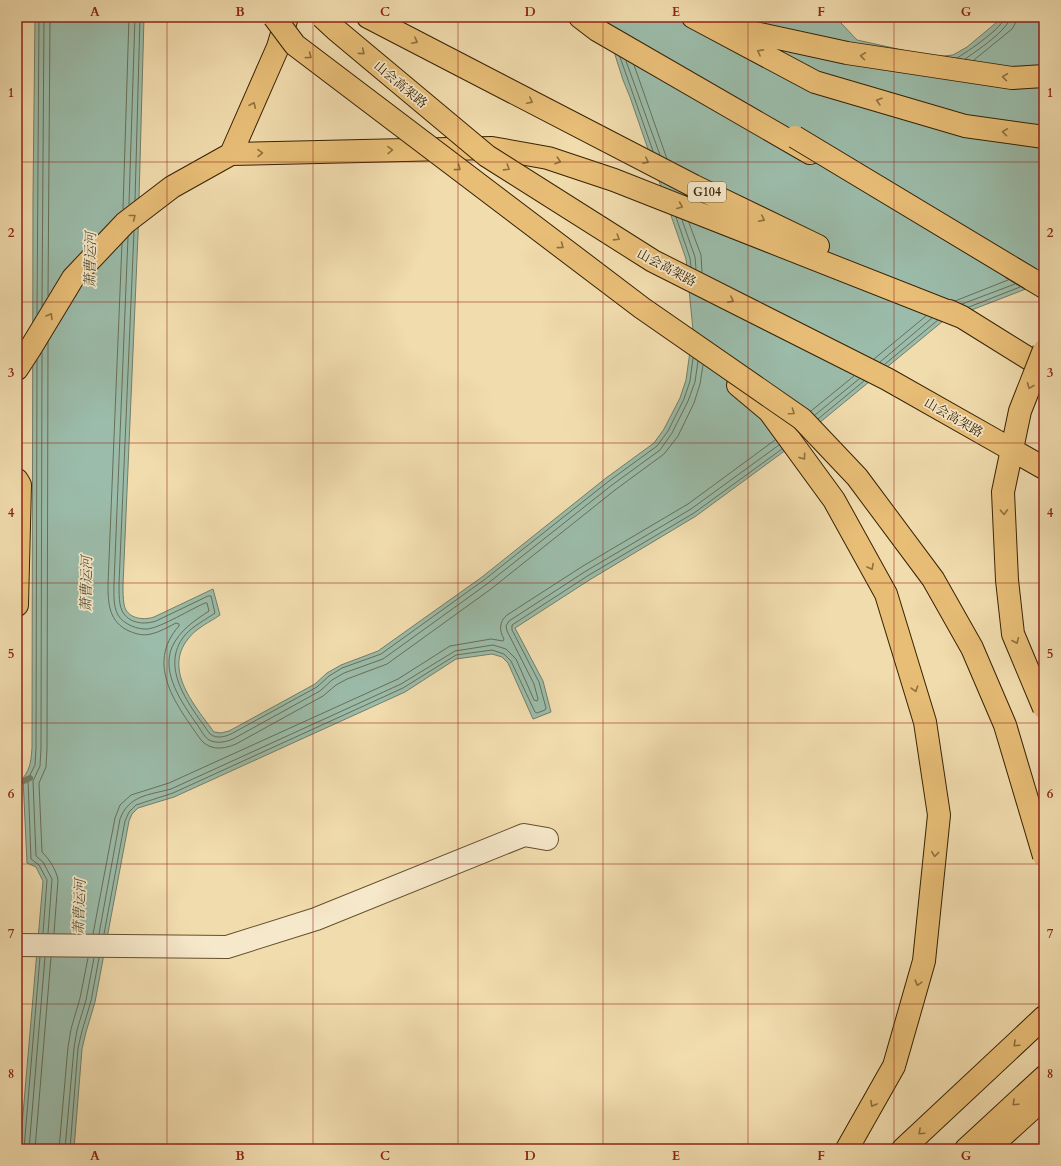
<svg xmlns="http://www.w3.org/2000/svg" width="1061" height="1166" viewBox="0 0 1061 1166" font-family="Cardo,'Noto Serif SC',serif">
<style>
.water{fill:#9bbcaa;stroke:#737e67}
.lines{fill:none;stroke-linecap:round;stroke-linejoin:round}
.shore{stroke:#686f56;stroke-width:1}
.stream{stroke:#737e67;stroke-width:6}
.minor-casing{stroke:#65502e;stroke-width:24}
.major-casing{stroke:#362203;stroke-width:24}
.highway-casing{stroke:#362203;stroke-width:24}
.minor{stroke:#f6e8ca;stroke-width:22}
.major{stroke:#e8be77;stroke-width:22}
.highway{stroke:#e8be77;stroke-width:22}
.highway-bridge-casing{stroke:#362203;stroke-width:24;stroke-linecap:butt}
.highway-bridge{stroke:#e8be77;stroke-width:22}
.oneway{stroke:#8f703d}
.grid{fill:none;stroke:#8f2418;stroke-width:1;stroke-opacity:0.55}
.labels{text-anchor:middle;stroke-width:3.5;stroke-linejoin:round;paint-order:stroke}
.shield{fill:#f6e8ca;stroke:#705d3f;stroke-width:1}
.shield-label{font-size:12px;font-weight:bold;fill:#362203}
.street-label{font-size:13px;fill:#362203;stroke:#f6e8ca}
.water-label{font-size:14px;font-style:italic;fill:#545035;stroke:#f6e8ca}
.neatline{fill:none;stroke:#8f2418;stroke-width:1.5}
.grid-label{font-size:13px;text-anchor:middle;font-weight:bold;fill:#8f2418}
</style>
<rect width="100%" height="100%" fill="#f1dcae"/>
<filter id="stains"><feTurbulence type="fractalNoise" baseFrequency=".005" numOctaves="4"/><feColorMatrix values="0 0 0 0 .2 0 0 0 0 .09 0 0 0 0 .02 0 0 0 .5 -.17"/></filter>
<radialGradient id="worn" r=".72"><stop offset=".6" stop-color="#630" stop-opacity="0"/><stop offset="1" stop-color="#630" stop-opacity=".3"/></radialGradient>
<path class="water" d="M35,17H144L138,235L123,585C123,591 123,598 124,604C126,618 142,621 154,617L213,589L220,615C210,622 196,628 188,639C163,670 195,706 214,732L221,733L229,731L315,684L327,673L341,665L378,651L482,577L606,478L654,443L664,429L680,398L686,380L693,330L686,259L630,97L623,80L603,17H839L841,23L857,40L934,57L953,55L967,47L1003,17H1044V282L943,321L790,447L696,516L591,579L515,628L543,681L551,712L533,719L508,663L502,657L492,654L456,659L405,692L174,797L138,808L132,814L129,821L95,1002L86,1032L82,1049L74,1149H20L43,881L36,867L27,863L23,778C31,768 31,759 32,748L33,196Z"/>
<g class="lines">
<path class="shore" d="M620,57L653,151
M957,58C967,52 1004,27 1005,17
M965,59C975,52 1010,29 1010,17
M974,60L1012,29L1015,24L1016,17
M626,61L660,155
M634,65L667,159
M135,201L140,17
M129,204L135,17
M123,209L129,17
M676,217L690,258L691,267
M682,220L695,257L696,269
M689,223L701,255L702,272
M134,231L119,584C119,591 119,598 120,604C123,622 141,626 156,621L208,596H211L215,613C205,620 193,626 185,635C158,668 191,707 210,734C217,739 224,737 231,734L317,687L329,676L342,668L381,654L484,580L609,481L657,446L668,431L684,399L690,381L693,358
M128,237L114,584C114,594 113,606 118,615C123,624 138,630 148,629C162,627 191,609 205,603H207L209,611C194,621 180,630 172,647C161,673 182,703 196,723C200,728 204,737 209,740C217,744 226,742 233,739L320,691L332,680L344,673L383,659L487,584L612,485L660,450L672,433L688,401L695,382L698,361
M122,243L108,584C108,604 109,622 129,631C136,634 143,636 151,634C160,632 168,627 176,623L179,624V626C144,665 178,707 201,740C211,751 224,749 236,744L323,696L336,685L347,679L387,664L491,589L615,490L664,454L678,436L694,403L700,384L703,365
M48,296L50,17
M955,301L1008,280
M962,304L1015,284
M42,306L44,17
M969,307L1020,287
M37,314L39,17
M48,342L47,748L46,767L39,783L42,852C49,859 56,869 58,880L54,933
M42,352L41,748L40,766L33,781L36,856L43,862L52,879L48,933
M874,359L926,316
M37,360L36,748L35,765L28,779L31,859L39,865L47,880L43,933
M880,362L932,318
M885,364L938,320
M811,411L854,376
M815,415L859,379
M818,419L864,381
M93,934L115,818L120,805L131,795L169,783L398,679L450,646L491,639L503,641L504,639C499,630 499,622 507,615L583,566L688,504L775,440
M99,934L120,819C129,795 149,795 171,789L401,684L455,651L493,645L506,649L516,659L534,700L537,701L538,699L534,684L507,631L506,626L509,621L586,571L691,509L779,445
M104,934L125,821L129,812L136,805L173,793L403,688L456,655L492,650L504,654L511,661L535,712L537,713L545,710L546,708L539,682L512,630V625L589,575L694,513L782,449
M24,1149L40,957
M29,1149L45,957
M35,1149L51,957
M59,1149L68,1047L71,1029L80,998L88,958
M65,1149L74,1048L77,1030L86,1000L94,958
M70,1149L78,1048L82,1031L91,1001L99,958"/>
<path class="stream" d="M17,784L30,778"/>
<g class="minor-casing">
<path id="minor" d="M17,945L227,947L316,919L524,835L547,839"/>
</g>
<g class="major-casing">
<path id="major" d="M17,480L20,485L17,605
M988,1149L1044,1098"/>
</g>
<g class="highway-casing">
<path id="highway" d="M368,17L694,186L818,246
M580,17L597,30L810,153
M693,17L815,82L965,126L1044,137
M729,23L746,31L847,53L1012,78L1044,76
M231,154L278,47L287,17
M1014,269L1044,287
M949,311L962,317L1044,368
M17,369L30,349L73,278L125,223L172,187L231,154L492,148L548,158L614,180L962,317
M738,385L769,411L834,500L886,594L925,722L939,815L924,961L894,1066L847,1149
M903,1149L1044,1017
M966,1149L1044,1077"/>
</g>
<use href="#minor" class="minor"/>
<use href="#major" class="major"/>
<use href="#highway" class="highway"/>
<g class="highway-bridge-casing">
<path id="highway-bridge" d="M274,17L295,45L642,308L802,419L857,477L933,579L972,648L1005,725L1044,856
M322,17L335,29L487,156L653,261L887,379L1044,468
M795,137L1031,279
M1044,350L1020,411L1003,492L1007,580L1013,634L1044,708"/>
</g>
<use href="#highway-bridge" class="highway-bridge"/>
</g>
<defs><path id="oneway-chevron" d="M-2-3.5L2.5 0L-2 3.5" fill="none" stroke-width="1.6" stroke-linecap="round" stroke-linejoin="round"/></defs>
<g class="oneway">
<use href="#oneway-chevron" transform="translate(415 41) rotate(27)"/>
<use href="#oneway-chevron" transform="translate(362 52) rotate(40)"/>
<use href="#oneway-chevron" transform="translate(760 52) rotate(-152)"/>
<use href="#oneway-chevron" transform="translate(309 56) rotate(37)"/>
<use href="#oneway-chevron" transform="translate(863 56) rotate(-172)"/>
<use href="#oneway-chevron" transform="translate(1005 77) rotate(-172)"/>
<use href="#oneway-chevron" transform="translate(530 101) rotate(27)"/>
<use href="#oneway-chevron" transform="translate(879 101) rotate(-164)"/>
<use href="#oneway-chevron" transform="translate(253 105) rotate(-66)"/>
<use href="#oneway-chevron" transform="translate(1005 132) rotate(-172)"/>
<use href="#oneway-chevron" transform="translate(390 150) rotate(-1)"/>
<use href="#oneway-chevron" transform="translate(260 153) rotate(-1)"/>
<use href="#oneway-chevron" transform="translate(558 161) rotate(18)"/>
<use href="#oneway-chevron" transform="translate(646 161) rotate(27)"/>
<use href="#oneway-chevron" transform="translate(458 168) rotate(37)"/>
<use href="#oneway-chevron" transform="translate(507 168) rotate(32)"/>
<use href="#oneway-chevron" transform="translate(680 206) rotate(22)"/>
<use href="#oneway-chevron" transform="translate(133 217) rotate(-38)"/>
<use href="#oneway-chevron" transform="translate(762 219) rotate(26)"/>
<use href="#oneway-chevron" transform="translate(617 238) rotate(32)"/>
<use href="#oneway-chevron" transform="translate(561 246) rotate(37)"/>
<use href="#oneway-chevron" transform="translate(731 300) rotate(27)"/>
<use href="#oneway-chevron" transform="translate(50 316) rotate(-59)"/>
<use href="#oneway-chevron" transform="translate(1030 386) rotate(112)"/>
<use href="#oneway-chevron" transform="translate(792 412) rotate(35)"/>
<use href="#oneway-chevron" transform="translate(803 457) rotate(54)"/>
<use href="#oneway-chevron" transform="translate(1004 512) rotate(87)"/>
<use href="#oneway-chevron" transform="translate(871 567) rotate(61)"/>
<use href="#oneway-chevron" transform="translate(1016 641) rotate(67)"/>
<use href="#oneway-chevron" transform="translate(915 689) rotate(73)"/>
<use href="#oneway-chevron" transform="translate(935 854) rotate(96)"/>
<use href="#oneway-chevron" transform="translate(918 983) rotate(106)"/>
<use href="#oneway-chevron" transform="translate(1016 1044) rotate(137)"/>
<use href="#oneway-chevron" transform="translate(1015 1103) rotate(137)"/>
<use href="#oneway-chevron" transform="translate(873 1104) rotate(119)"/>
<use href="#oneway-chevron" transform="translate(921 1132) rotate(137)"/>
</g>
<path class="grid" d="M167,17V1149M313,17V1149M458,17V1149M603,17V1149M748,17V1149M894,17V1149M17,162H1044M17,302H1044M17,443H1044M17,583H1044M17,723H1044M17,864H1044M17,1004H1044"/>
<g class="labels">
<rect class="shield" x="688" y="182" width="38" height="20" rx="3"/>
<g class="shield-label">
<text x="707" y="196">G104</text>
</g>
<g class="street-label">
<text transform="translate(401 84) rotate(40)" y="5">山会高架路</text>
<text transform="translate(667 267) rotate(28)" y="5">山会高架路</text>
<text transform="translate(954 417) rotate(30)" y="5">山会高架路</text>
</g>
<g class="water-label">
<text transform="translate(90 260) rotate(-89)" y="5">萧曹运河</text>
<text transform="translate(86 584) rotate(-89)" y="5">萧曹运河</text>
<text transform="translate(79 907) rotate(-88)" y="5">萧曹运河</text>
</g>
</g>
<rect width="1061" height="1166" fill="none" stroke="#f1dcae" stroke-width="44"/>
<rect x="22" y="22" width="1017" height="1122" class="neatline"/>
<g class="grid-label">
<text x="95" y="16">A</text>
<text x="240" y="16">B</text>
<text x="385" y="16">C</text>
<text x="530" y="16">D</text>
<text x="676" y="16">E</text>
<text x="821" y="16">F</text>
<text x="966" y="16">G</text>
<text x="11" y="97">1</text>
<text x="1050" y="97">1</text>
<text x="11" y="237">2</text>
<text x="1050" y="237">2</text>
<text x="11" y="377">3</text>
<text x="1050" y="377">3</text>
<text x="11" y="517">4</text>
<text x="1050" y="517">4</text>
<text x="11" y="658">5</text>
<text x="1050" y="658">5</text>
<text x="11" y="798">6</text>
<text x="1050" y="798">6</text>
<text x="11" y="938">7</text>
<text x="1050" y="938">7</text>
<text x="11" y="1078">8</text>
<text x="1050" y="1078">8</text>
<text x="95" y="1160">A</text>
<text x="240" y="1160">B</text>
<text x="385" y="1160">C</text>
<text x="530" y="1160">D</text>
<text x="676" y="1160">E</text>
<text x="821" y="1160">F</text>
<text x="966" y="1160">G</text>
</g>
<rect width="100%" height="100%" filter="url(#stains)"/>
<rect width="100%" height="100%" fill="url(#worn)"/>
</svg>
